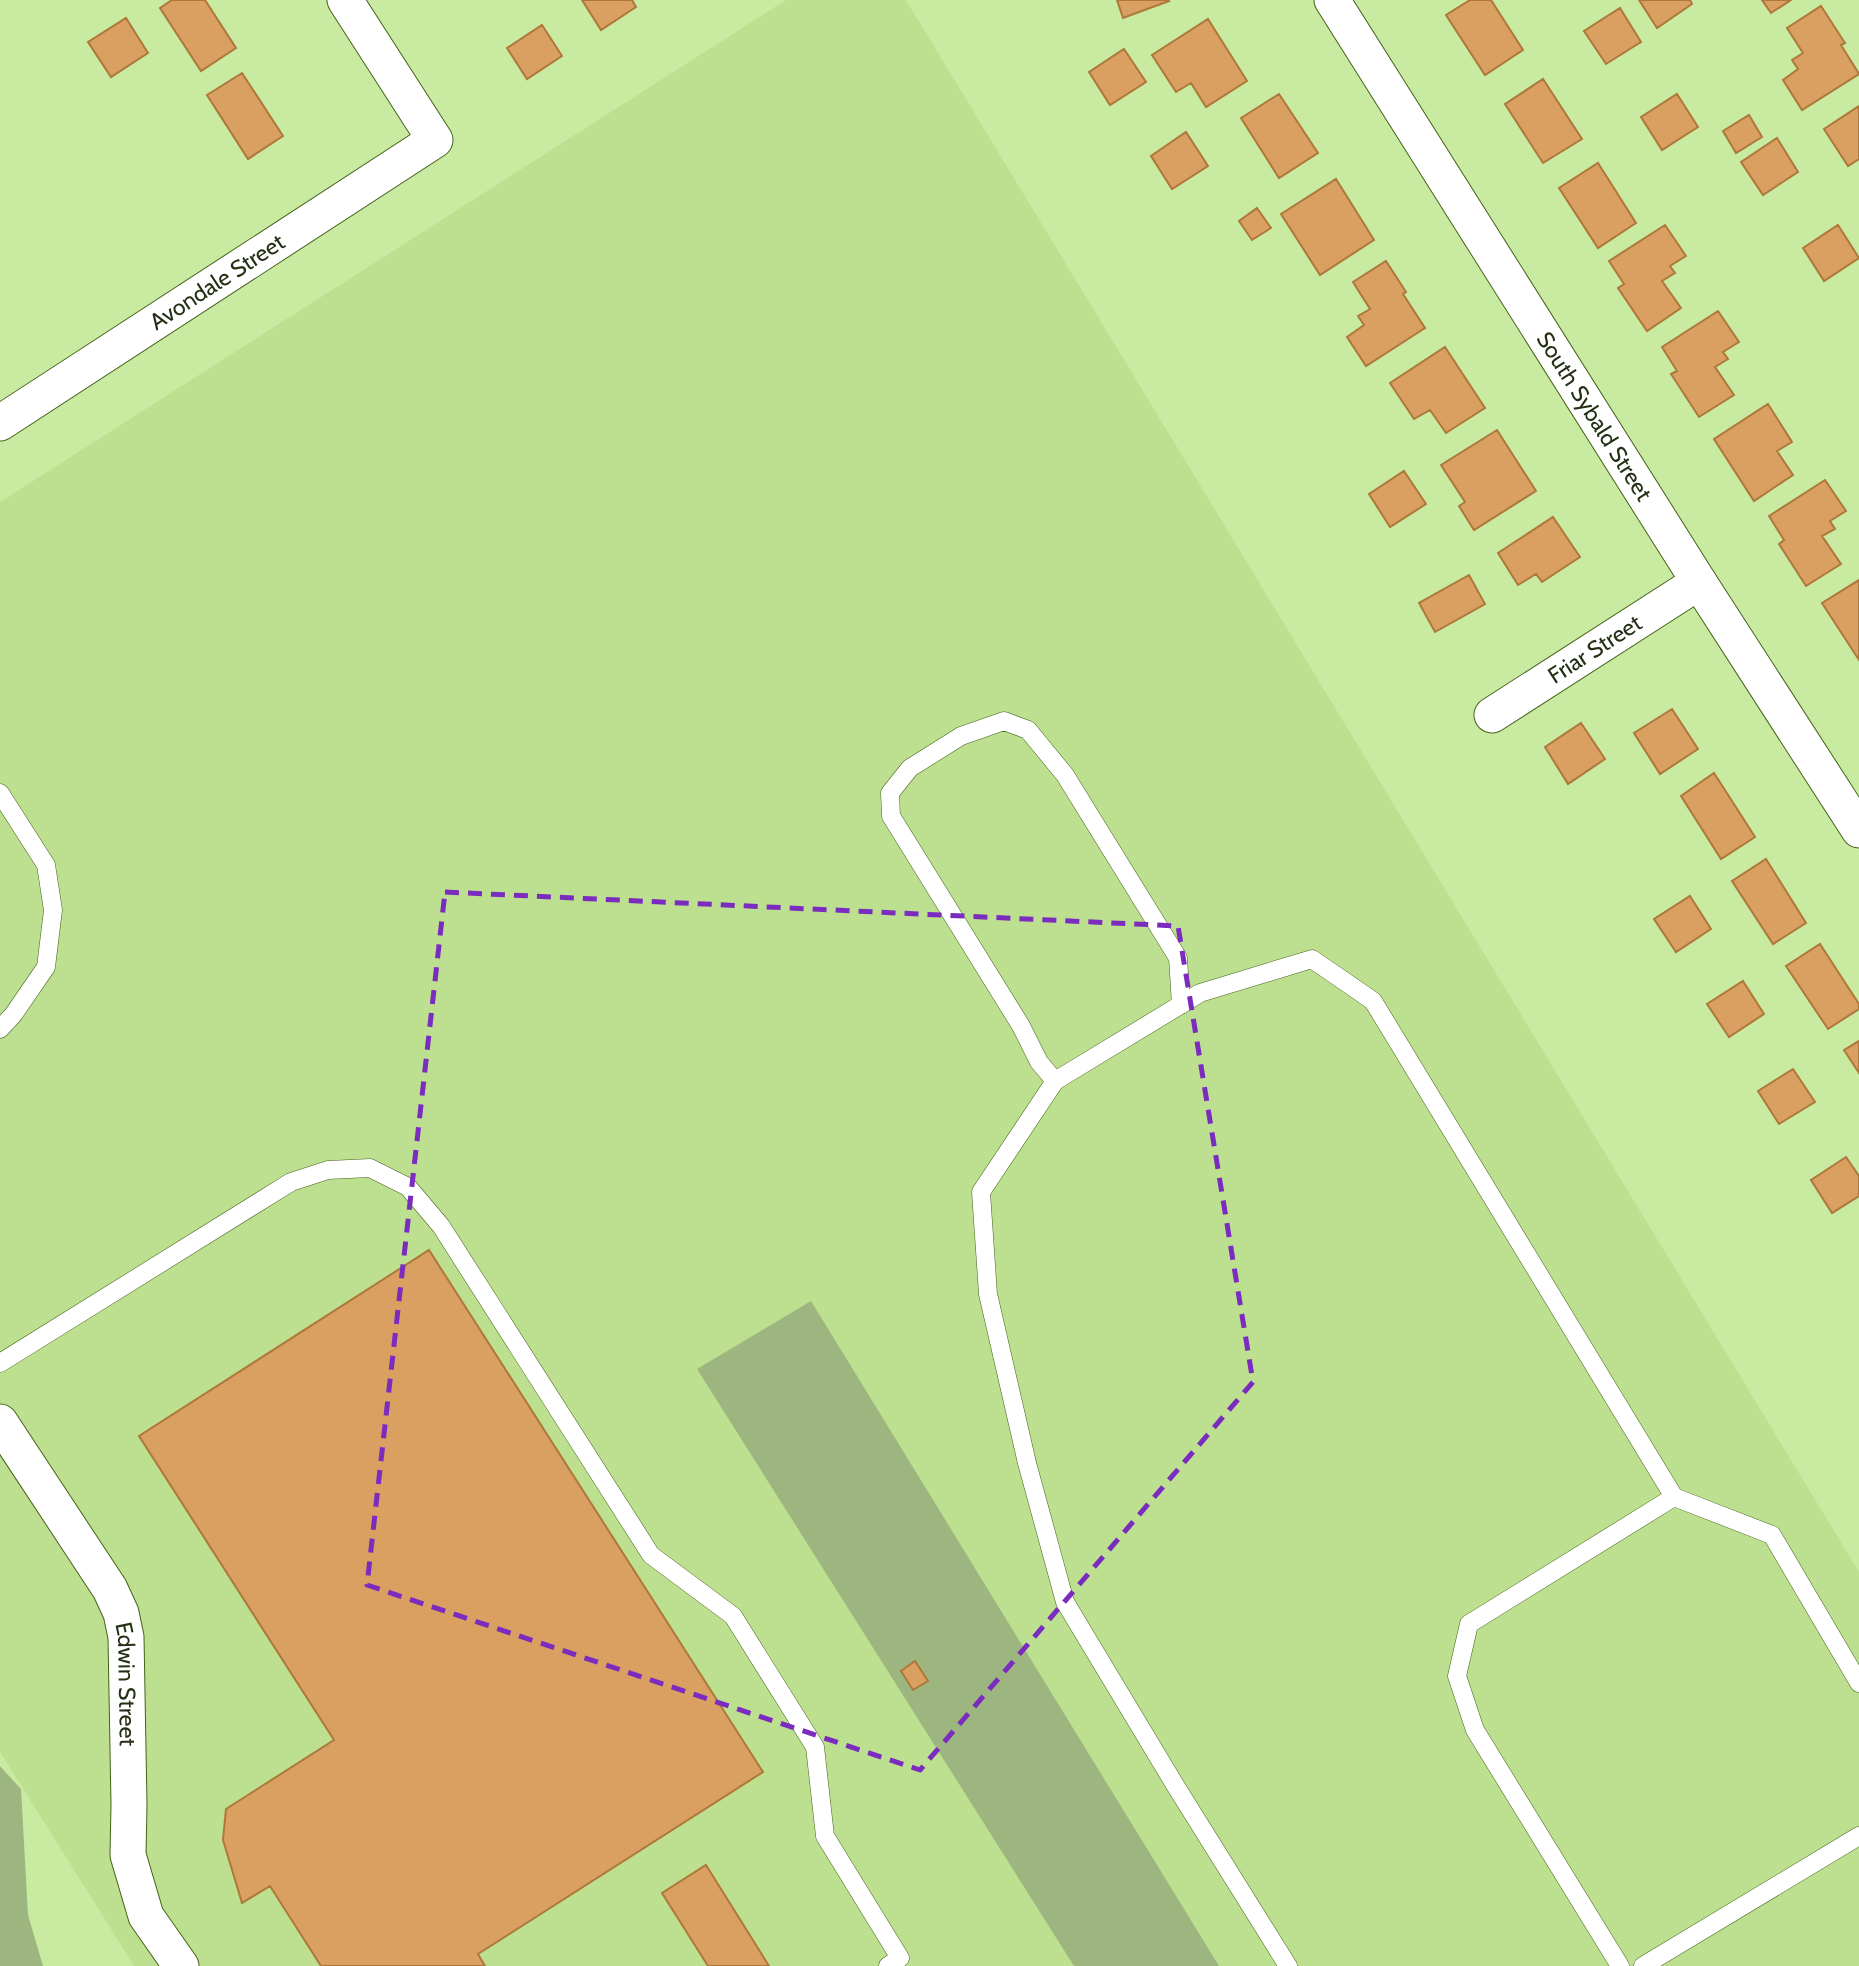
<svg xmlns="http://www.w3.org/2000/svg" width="1859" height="1966" viewBox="0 0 1859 1966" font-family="Cabin,sans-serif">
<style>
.built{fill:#bde090}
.green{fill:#9db67f}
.building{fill:#d9a061;stroke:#ad783a;stroke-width:2}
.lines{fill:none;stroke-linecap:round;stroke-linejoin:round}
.service-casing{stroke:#46621a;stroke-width:19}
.minor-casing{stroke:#46621a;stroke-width:37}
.service{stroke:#fff;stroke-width:18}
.minor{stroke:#fff;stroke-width:35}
.marked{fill:none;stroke:#7b2cbf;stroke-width:5;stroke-dasharray:14 9;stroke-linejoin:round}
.labels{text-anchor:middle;stroke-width:5;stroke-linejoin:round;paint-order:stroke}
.street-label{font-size:23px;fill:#243013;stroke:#d6f8ae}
</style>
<rect width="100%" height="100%" fill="#c9eba1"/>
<path class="built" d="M786,0H906L1859,1572V1966H134L0,1752V502Z"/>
<path class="green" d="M811,1301L1219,1966H1074L697,1369Z
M0,1766L21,1789L28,1915L43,1966H0Z"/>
<path class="building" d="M172,0H205L236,48L201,71L160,8Z
M582,0H632L636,7L601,30Z
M1117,0H1168L1169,1L1123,18Z
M1470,0H1491L1523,50L1485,75L1446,15Z
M1639,0H1690L1692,4L1657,28Z
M1762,0H1791L1771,13Z
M1821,6L1845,43L1841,45L1859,74L1802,110L1783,80L1798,69L1792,60L1803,53L1787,28Z
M1620,8L1641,42L1606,64L1584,31Z
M126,18L148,53L111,77L88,42Z
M1208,19L1247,81L1206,107L1191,83L1176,92L1152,55Z
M542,25L562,56L527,79L507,48Z
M1124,49L1146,82L1110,105L1089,72Z
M242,73L283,136L248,159L207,95Z
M1543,79L1582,139L1543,163L1505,104Z
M1279,94L1318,153L1279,178L1241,118Z
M1677,94L1698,127L1662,150L1641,117Z
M1859,106V159L1848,166L1824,129Z
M1749,115L1762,137L1736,153L1723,131Z
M1186,132L1208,166L1172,189L1151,156Z
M1777,138L1798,172L1763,195L1741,162Z
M1598,163L1636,223L1598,248L1559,188Z
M1336,179L1374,240L1320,275L1281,214Z
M1257,208L1271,228L1252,240L1239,221Z
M1665,225L1686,256L1670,266L1675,273L1662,281L1681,308L1647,331L1618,288L1624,284L1609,261Z
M1838,225L1859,258L1824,281L1803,248Z
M1386,261L1406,292L1403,294L1425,328L1366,366L1347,337L1364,325L1358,316L1370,309L1353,282Z
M1718,311L1739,342L1723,352L1728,359L1715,367L1734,395L1699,417L1671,374L1677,371L1662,347Z
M1445,347L1485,408L1446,433L1430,410L1414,419L1390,383Z
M1768,404L1792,442L1777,451L1793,475L1754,501L1714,439Z
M1497,430L1536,491L1474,530L1459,506L1465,502L1441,465Z
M1404,471L1426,504L1390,527L1369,494Z
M1825,480L1846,511L1830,521L1835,529L1822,536L1841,564L1806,586L1779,544L1784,540L1769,516Z
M1553,517L1580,557L1542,582L1536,574L1518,585L1498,553Z
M1469,575L1485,604L1435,632L1419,603Z
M1859,580V660L1822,603Z
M1672,709L1698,749L1660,774L1634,733Z
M1581,723L1605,759L1568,784L1545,747Z
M1714,773L1755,837L1721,859L1681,796Z
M1766,859L1806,923L1773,944L1732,881Z
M1690,896L1711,929L1676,952L1654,919Z
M1820,944L1859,1004V1009L1828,1029L1786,966Z
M1743,981L1764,1014L1729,1037L1707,1004Z
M1859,1041V1073L1844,1050Z
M1793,1069L1815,1102L1779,1124L1758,1091Z
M1846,1157L1859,1176V1196L1832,1213L1811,1180Z
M429,1250L763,1772L478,1954L485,1966H321L270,1886L242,1903L223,1840L226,1809L334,1740L139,1436Z
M915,1661L928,1681L913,1690L901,1671Z
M706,1865L769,1966H708L662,1893Z"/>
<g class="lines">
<g class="service-casing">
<path id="service" d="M0,793L46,865L53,910L46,967L13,1015L0,1029
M1055,1081L1039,1062L1021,1026L891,816L890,793L910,768L961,736L1004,721L1028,730L1065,775L1178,958L1181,1005
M0,1363L291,1182L328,1170L370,1168L408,1187L441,1226L651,1555L733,1616L815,1747L825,1836L900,1958L888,1966
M1288,1966L1175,1785L1065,1602L1027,1463L988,1294L981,1192L1055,1081L1200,993L1312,959L1373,1001L1674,1497
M1620,1966L1475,1730L1457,1676L1469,1624L1674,1497L1772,1535L1859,1683
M1643,1966L1859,1836"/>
</g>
<g class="minor-casing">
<g id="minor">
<path id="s1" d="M1332,0L1699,582L1859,830"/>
<path id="s2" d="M0,423L435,140L345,0"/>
<path id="s3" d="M1492,715L1699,582"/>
<path id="s4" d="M0,1422L110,1589L121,1613L126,1637L129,1805L128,1855L146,1916L181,1966"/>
</g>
</g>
<use href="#service" class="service"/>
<use href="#minor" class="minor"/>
</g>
<path class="marked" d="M445,892L1178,926L1253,1382L920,1770L367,1585Z"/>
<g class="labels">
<g class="street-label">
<text dy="8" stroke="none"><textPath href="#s2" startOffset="259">Avondale Street</textPath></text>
<text dy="8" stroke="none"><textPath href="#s1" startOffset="492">South Sybald Street</textPath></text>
<text dy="8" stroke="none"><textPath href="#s3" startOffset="122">Friar Street</textPath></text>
<text dy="8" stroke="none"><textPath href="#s4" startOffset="298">Edwin Street</textPath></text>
</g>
</g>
</svg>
